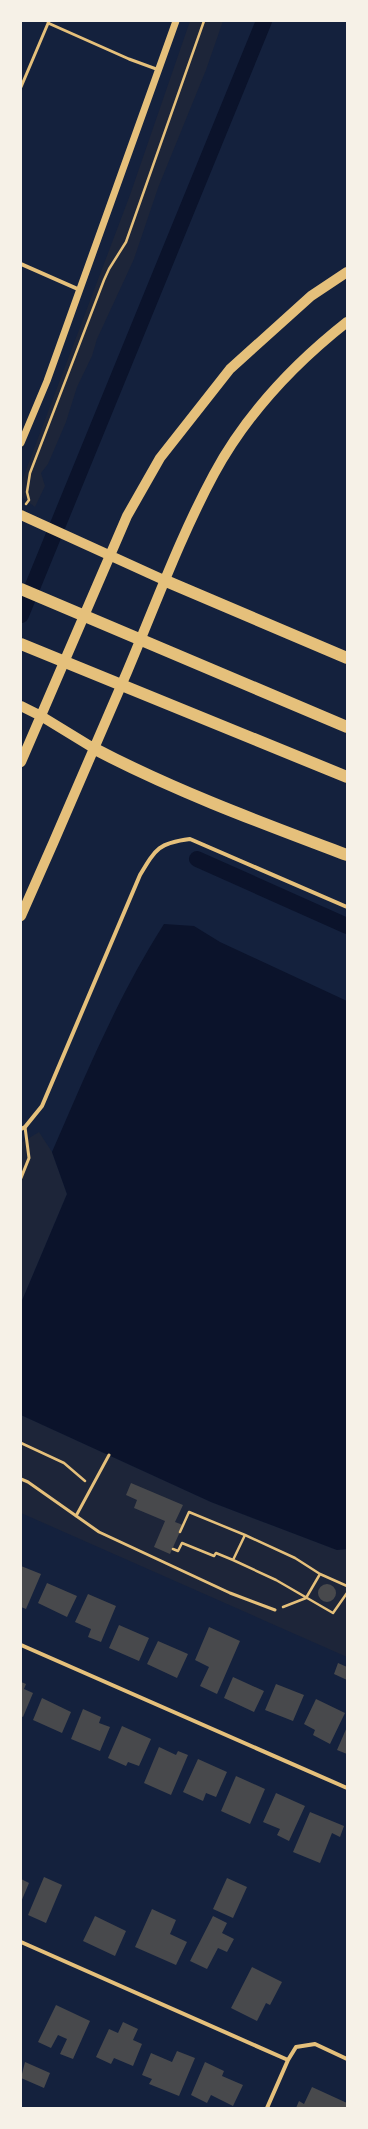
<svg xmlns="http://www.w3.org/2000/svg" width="368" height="2129" viewBox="0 0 368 2129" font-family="'PT Sans',sans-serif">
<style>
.green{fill:#1d2539}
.water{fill:#0b132b}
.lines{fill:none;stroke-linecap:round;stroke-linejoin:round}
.canal{stroke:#0b132b;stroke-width:16}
.building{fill:#48494c}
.path{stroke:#e5c07b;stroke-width:2.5}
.service{stroke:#e5c07b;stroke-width:3}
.minor{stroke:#e5c07b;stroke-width:4}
.tertiary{stroke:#e5c07b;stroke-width:7}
.primary{stroke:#e5c07b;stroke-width:10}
.motorway{stroke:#e5c07b;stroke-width:12}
</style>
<rect width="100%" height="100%" fill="#14213d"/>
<path class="green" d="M190,21H223L206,70L158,188L134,259L97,339L92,356L77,387L66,422L48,464L41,473L45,486L35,507L23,498L21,490L23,478L130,195Z
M39,1132L52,1152L67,1194L21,1303V1143Z
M21,1415L211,1502L337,1550L347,1549V1657L21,1513Z"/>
<path class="water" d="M164,924L194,926L220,942L347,1001V1549L337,1550L211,1502L21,1415V1303L67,1194L52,1152C86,1074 118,996 164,924Z"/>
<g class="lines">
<path class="canal" d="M21,615L264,21
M197,859L347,926"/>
</g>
<path class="building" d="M131,1483L183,1505L175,1522L183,1525L170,1554L154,1547L165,1521L134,1508L137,1500L126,1495Z
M21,1566L41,1574L26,1609L21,1607Z
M47,1583L77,1596L67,1617L38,1603Z
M318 1593a9 9 0 1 1 18 0a9 9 0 1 1-18 0Z
M88,1594L116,1606L101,1642L88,1637L91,1629L75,1622Z
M119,1625L149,1638L139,1661L109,1648Z
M209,1627L240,1641L217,1694L200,1686L209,1667L195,1660Z
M158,1641L188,1654L177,1678L147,1664Z
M338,1663L347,1667V1680L334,1674Z
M233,1677L264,1691L254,1712L224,1698Z
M21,1682L26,1684L24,1689L33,1693L23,1717L21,1716Z
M276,1684L304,1695L293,1721L265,1710Z
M42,1698L71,1712L62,1733L33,1720Z
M316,1699L345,1713L330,1744L313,1735L315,1730L304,1724Z
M83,1709L101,1717L99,1723L110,1727L100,1751L71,1739Z
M122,1726L151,1739L139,1766L128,1762L126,1766L108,1758Z
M347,1727V1754L337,1750Z
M159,1747L176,1755L178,1751L188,1755L171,1795L144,1783Z
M198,1759L227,1772L216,1797L206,1793L203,1801L183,1792Z
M236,1776L265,1789L250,1824L221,1811Z
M276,1793L305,1806L289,1841L277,1835L280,1829L263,1822Z
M310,1812L344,1826L340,1837L332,1833L320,1863L293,1852Z
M44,1877L62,1885L46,1923L28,1915Z
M227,1878L247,1887L233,1918L213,1909Z
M21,1879L29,1883L21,1902Z
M152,1909L176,1920L170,1934L187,1942L176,1965L135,1947Z
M95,1916L126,1931L115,1956L83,1941Z
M213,1916L227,1923L222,1933L234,1939L227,1952L218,1948L207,1969L190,1961Z
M252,1967L282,1982L270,2005L266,2003L257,2021L231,2008Z
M56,2005L90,2021L73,2059L60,2054L67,2039L58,2035L51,2048L38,2042Z
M123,2022L138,2029L133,2040L142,2044L133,2066L114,2058L111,2064L96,2057L109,2029L118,2033Z
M177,2051L195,2058L179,2096L149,2084L152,2079L142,2075L151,2053L172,2062Z
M25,2062L50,2073L44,2088L21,2078Z
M205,2062L224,2071L222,2076L243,2085L233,2106L211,2095L207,2103L191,2095Z
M312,2087L347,2103V2108H296L299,2101L304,2104Z"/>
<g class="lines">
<path class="path" d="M26,504L29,500L27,492L30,473L104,280L109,269L126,242L204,21
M21,1443L64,1463L85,1481
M180,1532L189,1512L245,1535
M173,1549L178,1551L182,1543L214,1556L216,1553L233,1560
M347,1586L320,1574L295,1558L245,1535L233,1560L276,1580L333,1613L347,1593
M283,1607L306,1598L320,1574"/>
<path class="service" d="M48,23L129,59L159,70
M21,87L49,21
M21,1178L29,1158L25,1127
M21,1479L28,1482L99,1532L230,1593L275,1610
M76,1516L109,1455"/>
<path class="minor" d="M21,264L80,290
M21,1129L25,1127L42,1106L140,875C156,848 159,843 190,839L347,907
M21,1645L347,1788
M21,1942L288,2060
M267,2108L288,2060L296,2047L315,2044L347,2059"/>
<path class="tertiary" d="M21,443L47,381L176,21"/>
<path class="primary" d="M21,515L166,581
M21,706L41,716L95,749
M21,762L127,516L160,458L230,369L311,296L347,272
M21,916C57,835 92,754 127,672C155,606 180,537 214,474C246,415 295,363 347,322"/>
<path class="motorway" d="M166,581L347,658
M21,589L347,727
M21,644L347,777
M95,749C175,791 262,823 347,855"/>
</g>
<rect width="368" height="2129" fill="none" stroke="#f6f1e7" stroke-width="44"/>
</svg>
